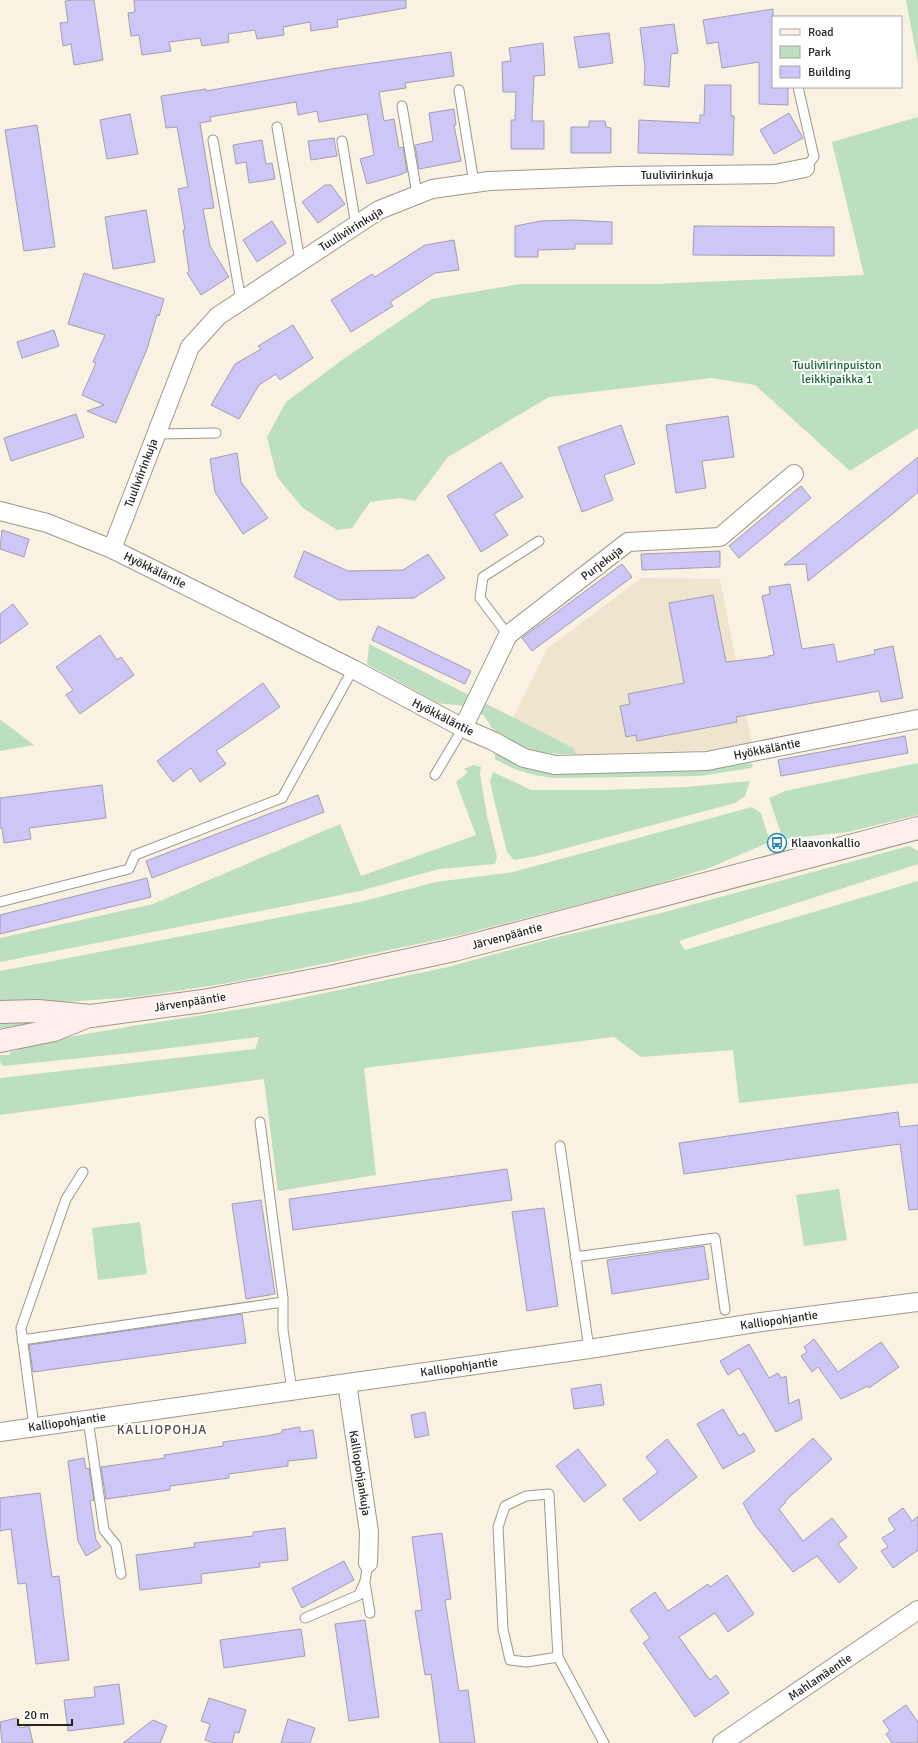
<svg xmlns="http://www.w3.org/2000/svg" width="918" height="1743" viewBox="0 0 918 1743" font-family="Signika,sans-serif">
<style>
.built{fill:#efe5ce}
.green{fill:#bcdec1}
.building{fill:#cdc6f6;stroke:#a29faf}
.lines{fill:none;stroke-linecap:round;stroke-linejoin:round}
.lane-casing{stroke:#9e9889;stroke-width:11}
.street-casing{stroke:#9e9889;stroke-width:20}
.secondary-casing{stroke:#9e9889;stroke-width:24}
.lane{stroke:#fff;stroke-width:9}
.street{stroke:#fff;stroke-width:18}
.secondary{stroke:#feefec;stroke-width:22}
.labels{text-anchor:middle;stroke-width:4;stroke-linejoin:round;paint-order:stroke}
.street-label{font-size:12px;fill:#27251f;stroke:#fff}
.park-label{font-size:12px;fill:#15652f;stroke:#fff}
.poi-label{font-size:12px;fill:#27251f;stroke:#fff;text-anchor:start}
.neighbourhood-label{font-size:13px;letter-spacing:1px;fill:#524c3f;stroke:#fff}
</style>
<rect width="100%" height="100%" fill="#f9f2e2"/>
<path class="built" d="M641,578L720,579L752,744L716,750L576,754L573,748L513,718L547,649Z"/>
<path class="green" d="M906,0H918V63Z
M918,117V428L850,471L755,385L712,378L549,397L448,457L415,501L401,498L370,502L352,528L337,530L303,508L277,477L267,437L286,402L342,360L432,299L520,284H656L864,275L832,142Z
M369,644L573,748L576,754C544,755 519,750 493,729C489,725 488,720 484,716C480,712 468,707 462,706C458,704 445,705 438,703L367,664Z
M0,720L2,721L34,745L0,751Z
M495,753L528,769L551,774L698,771L751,763L753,765L751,768L700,776L557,778C534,776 515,771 495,759Z
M918,763V815L848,832L783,839L769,798L785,791Z
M473,765L481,767L480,774L487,816L497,857L495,864L439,869L360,891L306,902L0,962V938L153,904L340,824L361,876L476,835L456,782L468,772L464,769Z
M493,772L531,790H606L686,787L750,781L745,796L735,803L537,856L514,860L507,852L494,800L490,781Z
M752,807L761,813L770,842L709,868L654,885L460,935L347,959L229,983L136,997L64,1002L0,1004V971L360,902L436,882L513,872Z
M909,846L918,851V864L679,941L685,950L918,881V1083L739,1103L733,1050L641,1057L614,1037L364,1068L376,1175L278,1191L264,1079L0,1115V1078L255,1049L259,1037L130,1053L3,1066L0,1062V1055H10V1052L17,1051V1046L132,1026L268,1005L448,967L554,938L661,913Z
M39,1018L38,1023L0,1028V1019Z
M839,1189L847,1240L804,1246L796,1195Z
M140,1222L147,1274L98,1280L92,1228Z"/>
<path class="building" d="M74,0H94L103,60L74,65L71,44L63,46L60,23L68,22L65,1Z
M134,0H406V8L337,20L338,27L311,31L310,22L283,27L284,35L257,39L255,30L228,34L229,42L202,46L200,38L169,42L171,51L142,55L139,35L131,36L128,13L135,12Z
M773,9V87H788V105L759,104V62L722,68L718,42L707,44L703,20Z
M674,24L678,53L671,54L669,87L644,85L645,67L640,28Z
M609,33L613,63L579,68L574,37Z
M543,43L545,75L534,76L532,121H544V149H511V120H515L516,92H503L502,62L511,61L509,48Z
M451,52L454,76L405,83L406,88L379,92L384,121L394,119L399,148L403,147L407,172L403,173V174L367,184L360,159L374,155L367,114L319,122L317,111L298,115L296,102L210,117L211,121L200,123L214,208L203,209L210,246L229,277L201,295L187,273L189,271L183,230H185L178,189L188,187L177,127L166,128L161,96L206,89V91L337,68Z
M705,85H731V116H734L733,155L638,153L639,120L700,123V115H704Z
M454,109L456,125H454L461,161L419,169L415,145L433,141L429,113Z
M789,113L803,138L774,154L760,130Z
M130,114L138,154L107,159L100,120Z
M589,121H605L606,127L611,128V153H571V127H589Z
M37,125L55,247L24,251L5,130Z
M334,138L337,156L311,160L308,141Z
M262,140L266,164L272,163L275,179L249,183L246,162L236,164L233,145Z
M325,185H331L345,204L318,223L302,202Z
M146,210L155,262L113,269L105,217Z
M574,220L612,222V244H575V249L538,250V257H515V226L541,221Z
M272,221L286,243L257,262L243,240Z
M694,226L834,227V256L693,255Z
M454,240L459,270L435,273L390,302L393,306L351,332L331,300L372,274L375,277L425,245Z
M84,273L164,299L159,316L157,315L147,349L116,423L87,411L104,405L82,395L96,363L93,362L105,335L68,324Z
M293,325L313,358L280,380L276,374L259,385L239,419L211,405L235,364L261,349L258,346Z
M54,330L59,346L22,358L17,342Z
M76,414L84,437L11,461L4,438Z
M728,416L734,457L702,461L706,488L676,493L666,425Z
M621,425L635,464L604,475L613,500L582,512L558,447Z
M237,453L241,482L268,518L243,534L215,492L210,459Z
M918,457V492L895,512L808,581L806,564L784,565Z
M501,462L523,497L494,514L508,535L481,552L447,496Z
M801,486L811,498L739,558L729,546Z
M2,530L29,539L24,557L0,549Z
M304,551L348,571L403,570L428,554L445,578L414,598L339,600L294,577Z
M720,551V567L642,570L641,554Z
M622,564L632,577L532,651L522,638Z
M790,584L802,649L834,644L837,662L875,654L874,650L893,646L903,698L881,702L879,691L736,717L737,722L637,741L636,735L626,737L620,706L630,704L628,694L684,683L669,603L713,595L726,662L768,657V656L774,655L762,596L770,594L769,587Z
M13,604L28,624L0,644V614Z
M378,626L471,671L465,684L372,640Z
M100,635L117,660L121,657L134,675L80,714L66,695L73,690L56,667Z
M263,683L280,707L216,751L226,764L200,782L191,768L173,782L157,761Z
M905,736L908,753L781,776L778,760Z
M102,785L106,818L29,828L31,839L4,843L2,828H0V798Z
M318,795L324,812L152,878L146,861Z
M147,878L151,897L0,934V915Z
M898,1112L900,1127L918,1125V1209L909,1210L900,1144L684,1174L679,1143Z
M507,1169L512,1200L293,1230L289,1199Z
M261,1200L275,1294L246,1299L232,1204Z
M544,1208L558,1306L527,1311L512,1212Z
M704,1246L709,1279L612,1294L607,1260Z
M242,1314L246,1343L33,1372L29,1345Z
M814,1339L838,1372L881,1342L899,1367L869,1388L868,1386L841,1399L818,1367L812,1372L801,1356L807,1352L804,1347Z
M749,1344L769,1378L778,1373L781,1378L786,1376L789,1404L799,1399L802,1419L776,1432L739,1368L728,1375L720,1361Z
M601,1384L604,1405L574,1409L571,1389Z
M723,1409L739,1436L744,1433L755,1451L723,1469L697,1424Z
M425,1412L429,1435L415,1438L411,1415Z
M300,1427V1432L313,1430L317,1458L288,1461V1466L229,1474V1478L170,1486V1490L106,1499L101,1467L165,1458L164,1455L223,1446V1442L266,1436L282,1433V1430Z
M813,1438L832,1459L785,1501L786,1502L779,1509L803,1541L832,1518L847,1537L838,1544L857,1568L839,1583L817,1556L793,1572L755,1525L743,1503Z
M667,1439L697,1477L640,1521L623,1499L658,1472L646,1457Z
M578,1449L606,1485L584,1502L556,1466Z
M84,1458L86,1469L89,1468L94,1500L90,1501L96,1540L101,1547L86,1556L78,1541L68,1461Z
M40,1493L52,1577L59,1576L69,1660L36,1664L26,1583L18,1584L11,1529L0,1531V1498Z
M903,1508L912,1521L918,1516V1550L893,1568L881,1551L888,1547L882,1538L895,1530L888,1519Z
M285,1528L288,1560L259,1563L260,1567L201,1574L202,1583L140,1590L136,1555L195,1547L194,1543L253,1536V1532Z
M442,1533L451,1599L445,1600L459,1691L468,1690L475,1743H440L431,1674L425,1675L415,1611L422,1610L412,1537Z
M344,1561L354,1580L302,1608L292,1588Z
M727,1575L754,1614L728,1632L715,1613L679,1637L710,1680L716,1675L729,1693L695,1717L643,1643L650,1638L630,1610L655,1592L668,1611L708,1584L710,1587Z
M365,1620L379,1717L349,1721L335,1624Z
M301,1629L305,1656L224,1668L220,1640Z
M119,1684L124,1724L68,1731L64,1700L95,1697L94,1687Z
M209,1698L246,1710L239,1733L235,1732L232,1743H214L205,1740L210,1724L201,1721Z
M906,1705L918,1722V1743H892L886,1734L890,1731L883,1721Z
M17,1718L20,1728L29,1726L33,1743H2L0,1722Z
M288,1719L315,1728L310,1743H281Z
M153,1720L167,1726L160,1743H123Z"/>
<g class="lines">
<g class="lane-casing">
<path id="lane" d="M798,87L814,157L805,168
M459,90L474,183
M402,106L417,194
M277,127L300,261
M213,140L241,301
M342,141L356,226
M156,434L216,433
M508,635L480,598L483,577L539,541
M435,775L463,728
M0,902L129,869L135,855L282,798L353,669
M260,1122L283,1298V1330L292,1390
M560,1146L589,1349
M575,1257L715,1238L725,1310
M22,1340L283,1302
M88,1419L104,1530L116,1545L121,1574
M34,1427L21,1328L66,1199L83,1172
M365,1583L370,1613
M305,1618L359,1595L365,1581L368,1563
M558,1657L549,1494L526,1496L505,1506L498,1527L503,1629L510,1660L527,1662L558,1657L604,1743"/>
</g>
<g class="street-casing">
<path id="street" d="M0,511L47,523L112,549L353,669L463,728L493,741L524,758L555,765L707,761L918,719
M112,549L190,347L218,316L379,210L432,189L489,181L618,176L775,174L805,168
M463,728L508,635L628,542L720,537L794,474
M347,1383L369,1532L368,1563
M0,1432L589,1349L761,1322L918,1302
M722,1743L918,1610"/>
</g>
<g class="secondary-casing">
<path id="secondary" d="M0,1012L38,1011L91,1016L203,1001L330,977L454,950L918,828
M0,1041L54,1030L86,1017"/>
</g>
<use href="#lane" class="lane"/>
<use href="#street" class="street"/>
<use href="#secondary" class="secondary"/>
</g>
<defs>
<g id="bus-ring" transform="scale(1)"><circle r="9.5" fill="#fff" stroke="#268bb4" stroke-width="1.5"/><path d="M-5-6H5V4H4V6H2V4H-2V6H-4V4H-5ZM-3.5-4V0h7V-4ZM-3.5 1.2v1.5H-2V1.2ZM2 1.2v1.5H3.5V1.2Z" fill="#268bb4"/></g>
</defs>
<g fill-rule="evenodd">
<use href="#bus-ring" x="777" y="843"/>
</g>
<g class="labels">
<g class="street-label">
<text x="677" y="179">Tuuliviirinkuja</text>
<text transform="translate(351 229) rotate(-32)" y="4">Tuuliviirinkuja</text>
<text transform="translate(141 473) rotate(-69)" y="4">Tuuliviirinkuja</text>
<text transform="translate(602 563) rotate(-37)" y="4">Purjekuja</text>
<text transform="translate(155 570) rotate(26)" y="4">Hyökkäläntie</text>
<text transform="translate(443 717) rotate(27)" y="4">Hyökkäläntie</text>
<text transform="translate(767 749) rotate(-11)" y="4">Hyökkäläntie</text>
<text transform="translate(507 936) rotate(-15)" y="4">Järvenpääntie</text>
<text transform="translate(190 1002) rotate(-9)" y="4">Järvenpääntie</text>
<text transform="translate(779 1320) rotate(-8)" y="4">Kalliopohjantie</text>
<text transform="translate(459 1367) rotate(-8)" y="4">Kalliopohjantie</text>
<text transform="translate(67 1422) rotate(-8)" y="4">Kalliopohjantie</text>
<text transform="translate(360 1473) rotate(81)" y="4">Kalliopohjankuja</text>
<text transform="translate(820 1677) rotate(-34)" y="4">Mahlamäentie</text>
</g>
<g class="park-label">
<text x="837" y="369">Tuuliviirinpuiston<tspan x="837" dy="14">leikkipaikka 1</tspan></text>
</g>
<g class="poi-label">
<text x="791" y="847">Klaavonkallio</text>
</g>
<g class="neighbourhood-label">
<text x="162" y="1434">KALLIOPOHJA</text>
</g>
</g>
<rect x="772" y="16" width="130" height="72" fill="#ffffff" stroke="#a9a8a5"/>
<rect x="780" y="29" width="20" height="6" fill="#feefec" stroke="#a9a8a5"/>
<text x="808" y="36" font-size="12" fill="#27251f">Road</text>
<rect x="780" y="46" width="20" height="12" fill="#bcdec1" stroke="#a9a8a5"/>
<text x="808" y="56" font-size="12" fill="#27251f">Park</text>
<rect x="780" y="66" width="20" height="12" fill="#cdc6f6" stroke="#a9a8a5"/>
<text x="808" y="76" font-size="12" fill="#27251f">Building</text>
<path d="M18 1719v6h54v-6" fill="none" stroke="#27251f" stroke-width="2"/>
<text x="24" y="1719" font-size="12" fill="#27251f" stroke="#ffffff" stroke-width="3" paint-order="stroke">20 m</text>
</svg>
